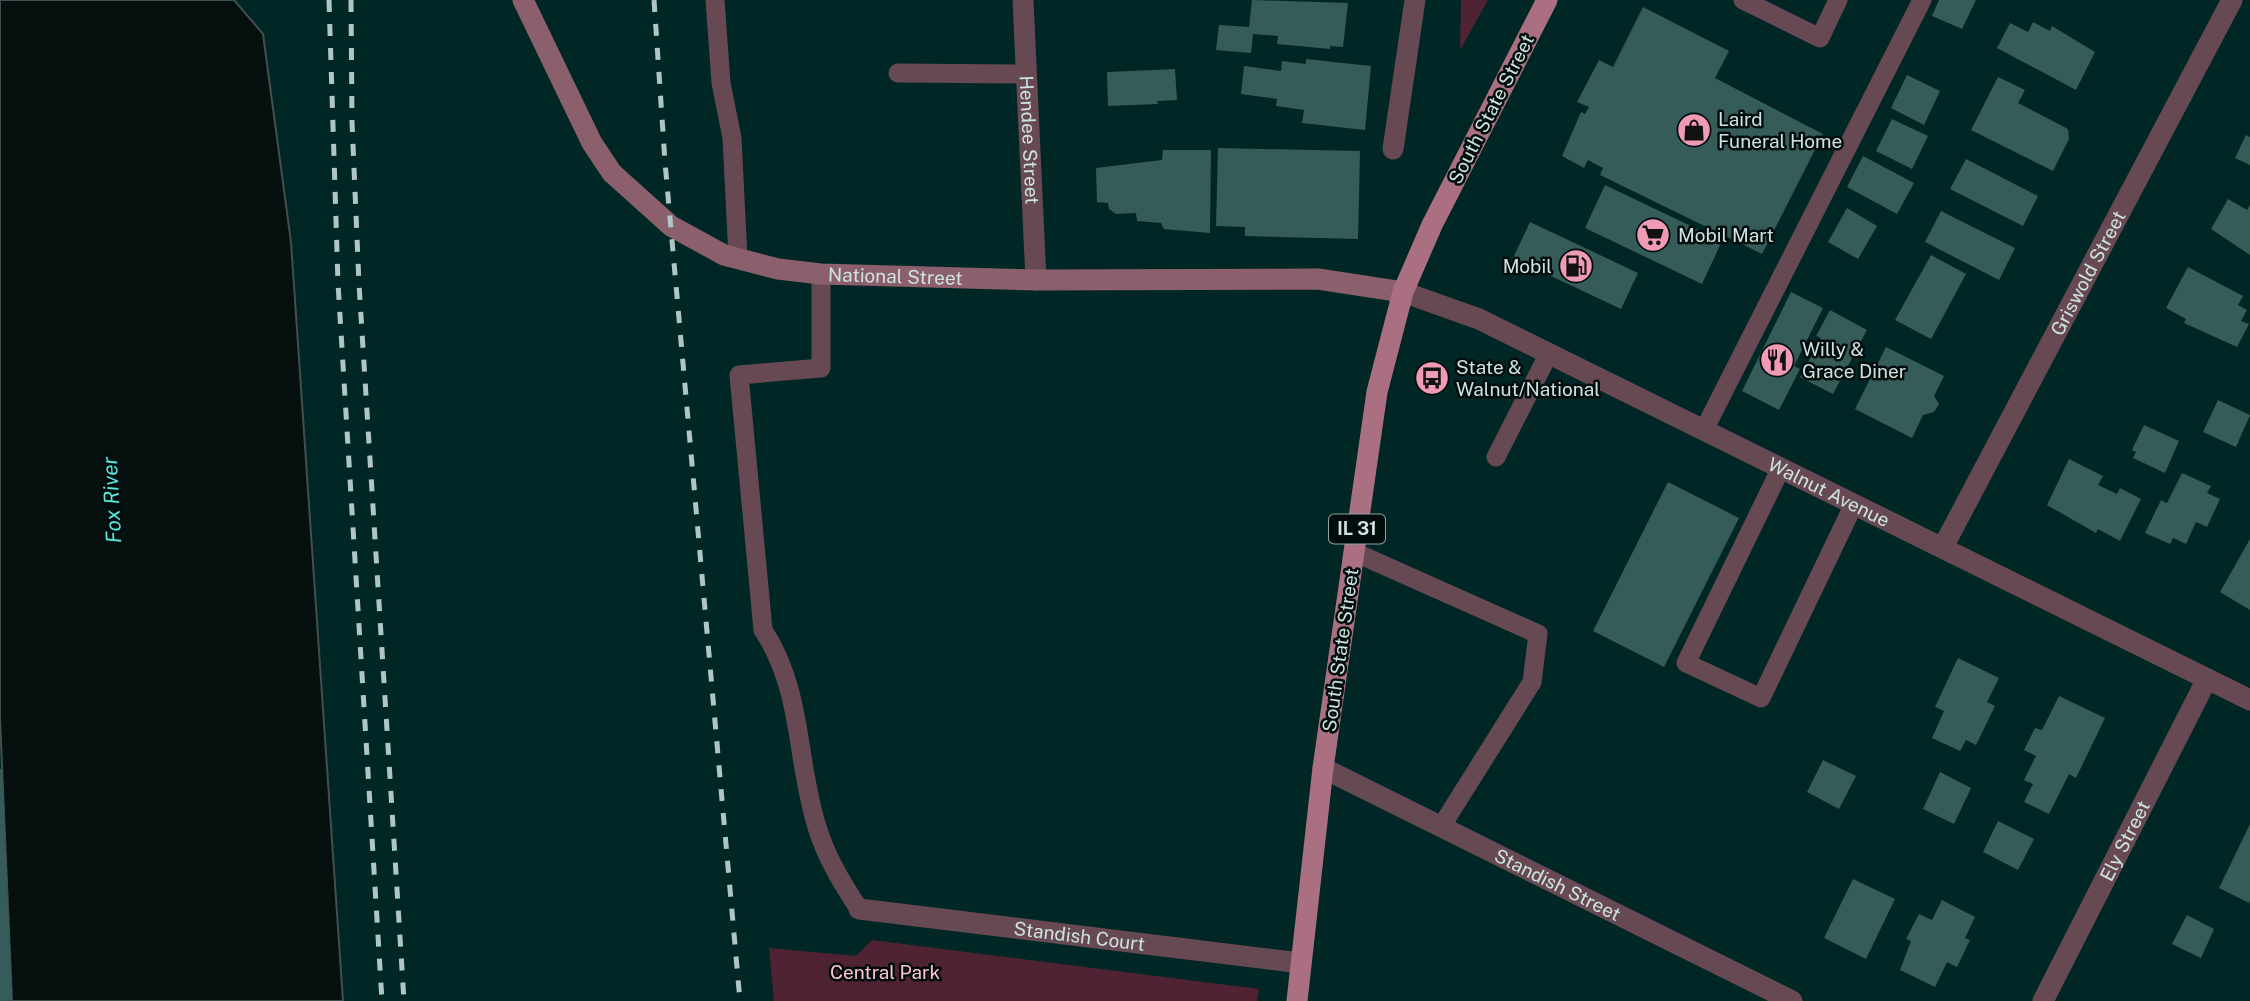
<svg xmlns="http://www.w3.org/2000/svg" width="2250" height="1001" viewBox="0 0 2250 1001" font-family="'Public Sans',sans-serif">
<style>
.green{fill:#4f2333}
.water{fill:#05100f;stroke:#414f4e;stroke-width:2}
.building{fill:#365c59}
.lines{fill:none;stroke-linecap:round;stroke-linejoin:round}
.lane{stroke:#664952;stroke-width:19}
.street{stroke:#664952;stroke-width:21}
.secondary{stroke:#8c5f6d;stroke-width:21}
.primary{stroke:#aa7082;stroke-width:21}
.rail{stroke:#afc6c4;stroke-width:5;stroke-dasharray:12 12;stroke-linecap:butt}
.labels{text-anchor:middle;stroke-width:5;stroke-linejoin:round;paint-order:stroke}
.shield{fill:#010d0c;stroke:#90a3a1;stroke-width:2}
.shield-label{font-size:18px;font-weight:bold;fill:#cee3e1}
.street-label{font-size:19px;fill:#cee3e1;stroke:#010d0c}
.poi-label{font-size:19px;fill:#cee3e1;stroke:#010d0c;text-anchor:start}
.park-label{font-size:19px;fill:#ffc2d4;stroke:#010d0c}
.water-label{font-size:21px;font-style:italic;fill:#59e6dc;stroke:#010d0c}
</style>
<rect width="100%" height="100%" fill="#002725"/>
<path class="green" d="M1461,0H1488L1460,50Z
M872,940L1259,989L1257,1001H774L769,948L856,956Z"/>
<path class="water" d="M0,0H234L263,34L291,242L343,1001H12L0,718Z"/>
<path class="building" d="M1252,0L1348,3L1343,47L1330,46V49L1277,44L1278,36L1253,34L1251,53L1216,50L1219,25L1249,27Z
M1939,0H1976L1962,29L1932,16Z
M1643,7L1729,51L1715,78L1823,134L1762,254L1600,175L1603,168L1588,160L1584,168L1562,156L1581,112L1585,114L1589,107L1577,102L1599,60L1613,67Z
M2033,22L2050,31L2052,26L2095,52L2076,90L1997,48L2010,23L2028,32Z
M1306,59L1371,66L1365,130L1302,123L1304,110L1276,106L1277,99L1241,94L1244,66L1281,71L1282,61L1306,64Z
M1175,69L1177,100L1157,101L1158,104L1108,106L1107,72Z
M1907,75L1940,91L1924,125L1891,108Z
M1998,77L2025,90L2018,103L2068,129L2069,139L2053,171L1971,130Z
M1892,119L1928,136L1912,169L1876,151Z
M2246,135L2250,137V165L2235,158Z
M1218,148L1360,151L1358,239L1245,236V227L1216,226Z
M1163,150H1211L1210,233L1164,229L1161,223L1137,221L1136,213L1116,214L1109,209L1108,203L1097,202L1096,168L1162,160Z
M1863,156L1914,183L1897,214L1847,187Z
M1966,159L2038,196L2023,226L1950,189Z
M1605,185L1722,241L1702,284L1585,228Z
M2228,199L2247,210L2250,205V255L2211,229Z
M1847,208L1877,226L1858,259L1828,242Z
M1941,211L2015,248L1999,280L1925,242Z
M1530,222L1638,273L1621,309L1513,258Z
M1931,255L1966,274L1931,339L1895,320Z
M2188,267L2243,296L2238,305L2247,310L2241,321L2249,324L2237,347L2184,323L2186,319L2166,308Z
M1791,292L1823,308L1794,366L1800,369L1779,410L1742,391Z
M1830,310L1867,330L1833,394L1800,377L1821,338L1816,336Z
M1886,347L1944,376L1934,396L1939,404L1934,412L1923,415L1912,438L1855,409Z
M2218,400L2250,415L2236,447L2203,432Z
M2144,425L2179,441L2165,473L2133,458L2136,452L2132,450Z
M2069,459L2103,476L2098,485L2117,494L2120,488L2141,499L2120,541L2098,529L2096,533L2047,505Z
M2182,473L2211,486L2207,493L2220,499L2207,527L2196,522L2186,544L2173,538L2170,544L2145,533L2161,500L2167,503Z
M1668,482L1739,518L1664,667L1593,631Z
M2250,539V610L2220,592Z
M1958,658L1999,678L1987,702L1995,706L1976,745L1966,740L1960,751L1932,738L1944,711L1935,707Z
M2059,696L2105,718L2076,778L2069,774L2049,814L2024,802L2033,784L2024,780L2036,756L2024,750L2035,728L2042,730Z
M1823,760L1856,776L1839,809L1807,792Z
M0,769H2L12,1001H0Z
M1940,772L1971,788L1954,824L1923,809Z
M1998,821L2034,839L2018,870L1983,852Z
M2250,824V900L2249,903L2219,888Z
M1853,879L1895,899L1866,959L1824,938Z
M1942,900L1975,917L1965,938L1970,940L1957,967L1947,962L1935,987L1900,970L1911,941L1906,939L1919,914L1932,920Z
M2187,915L2214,929L2201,958L2172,944Z"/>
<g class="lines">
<path class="lane" d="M715,0L721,83L732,138L738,258
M1743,0L1820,38L1838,0
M898,73L1027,74
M821,274V368L739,375L763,630C803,690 796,761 817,827C826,857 842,883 859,909
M1704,430L1922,0
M1496,457L1549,353
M1781,468L1686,663L1761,698L1854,504
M1354,552L1538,634L1532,682L1441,827"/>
<g class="street">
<path id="s1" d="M1023,0L1036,280"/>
<path d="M1393,149L1415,0"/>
<path id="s2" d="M1403,292L1479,319L2250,700"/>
<path id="s3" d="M1943,547L2232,0"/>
<path id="s4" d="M1323,768L1792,1001"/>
<path id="s5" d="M859,909L1301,963"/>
<path id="s6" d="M2043,1001L2207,679"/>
</g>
<path class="secondary" id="s7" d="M523,0L592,143L612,173L671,226L724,255L778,269L821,274L1036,280L1318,279L1403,292"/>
<path class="primary" d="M1297,1001L1323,768L1377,392L1403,292L1432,225L1547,0"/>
<path class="rail" d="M329,0L338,283L382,1001
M351,0L352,122L359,284L404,1001
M654,0L665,162L740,1001"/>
</g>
<defs>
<g id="shop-disc" transform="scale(1.75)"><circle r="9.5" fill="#f09ab5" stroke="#010d0c"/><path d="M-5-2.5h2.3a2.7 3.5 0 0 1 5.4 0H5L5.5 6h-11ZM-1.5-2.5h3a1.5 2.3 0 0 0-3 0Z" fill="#111"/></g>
<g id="supermarket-disc" transform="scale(1.75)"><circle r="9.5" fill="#f09ab5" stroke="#010d0c"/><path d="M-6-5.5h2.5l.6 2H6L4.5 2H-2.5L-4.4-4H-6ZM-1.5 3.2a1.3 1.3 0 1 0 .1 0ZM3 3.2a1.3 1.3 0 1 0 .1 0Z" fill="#111"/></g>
<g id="fuel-disc" transform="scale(1.75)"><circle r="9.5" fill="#f09ab5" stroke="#010d0c"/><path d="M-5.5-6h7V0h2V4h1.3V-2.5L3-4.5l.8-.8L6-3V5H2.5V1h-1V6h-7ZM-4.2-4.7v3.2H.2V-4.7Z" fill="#111"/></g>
<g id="restaurant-disc" transform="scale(1.75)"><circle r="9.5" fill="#f09ab5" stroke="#010d0c"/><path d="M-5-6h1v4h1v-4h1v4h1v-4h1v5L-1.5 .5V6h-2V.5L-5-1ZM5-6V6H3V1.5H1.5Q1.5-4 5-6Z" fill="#111"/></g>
<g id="bus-disc" transform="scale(1.75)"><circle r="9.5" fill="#f09ab5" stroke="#010d0c"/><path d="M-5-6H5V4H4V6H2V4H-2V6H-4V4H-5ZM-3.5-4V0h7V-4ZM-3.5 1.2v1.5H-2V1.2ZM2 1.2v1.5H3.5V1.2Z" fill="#111"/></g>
</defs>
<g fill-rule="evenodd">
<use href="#shop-disc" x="1694" y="130"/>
<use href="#supermarket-disc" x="1653" y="235"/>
<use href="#fuel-disc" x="1576" y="266"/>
<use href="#restaurant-disc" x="1777" y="360"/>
<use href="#bus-disc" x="1432" y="378"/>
</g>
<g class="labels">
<rect class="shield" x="1329" y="514.5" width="56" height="29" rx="5"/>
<g class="shield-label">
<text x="1357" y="535">IL 31</text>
</g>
<g class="street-label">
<text transform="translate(1491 109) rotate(-63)" y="7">South State Street</text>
<text dy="7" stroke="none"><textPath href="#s1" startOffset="140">Hendee Street</textPath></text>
<text dy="7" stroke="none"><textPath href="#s3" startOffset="310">Griswold Street</textPath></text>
<text dy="7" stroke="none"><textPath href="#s7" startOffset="508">National Street</textPath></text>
<text dy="7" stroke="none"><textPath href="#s2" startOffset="471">Walnut Avenue</textPath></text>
<text transform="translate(1340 650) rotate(-82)" y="7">South State Street</text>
<text dy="7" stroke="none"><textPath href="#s6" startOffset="180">Ely Street</textPath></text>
<text dy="7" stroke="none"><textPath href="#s4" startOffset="262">Standish Street</textPath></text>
<text dy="7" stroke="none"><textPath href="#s5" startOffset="222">Standish Court</textPath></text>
</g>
<g class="poi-label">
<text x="1718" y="126">Laird<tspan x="1718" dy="22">Funeral Home</tspan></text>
<text x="1678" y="242">Mobil Mart</text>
<text x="1552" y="273" text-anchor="end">Mobil</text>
<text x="1802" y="356">Willy &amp;<tspan x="1802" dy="22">Grace Diner</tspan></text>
<text x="1456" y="374">State &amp;<tspan x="1456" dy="22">Walnut/National</tspan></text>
</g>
<g class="park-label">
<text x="885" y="979">Central Park</text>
</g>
<g class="water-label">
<text transform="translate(112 500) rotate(-93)" y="7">Fox River</text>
</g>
</g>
</svg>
